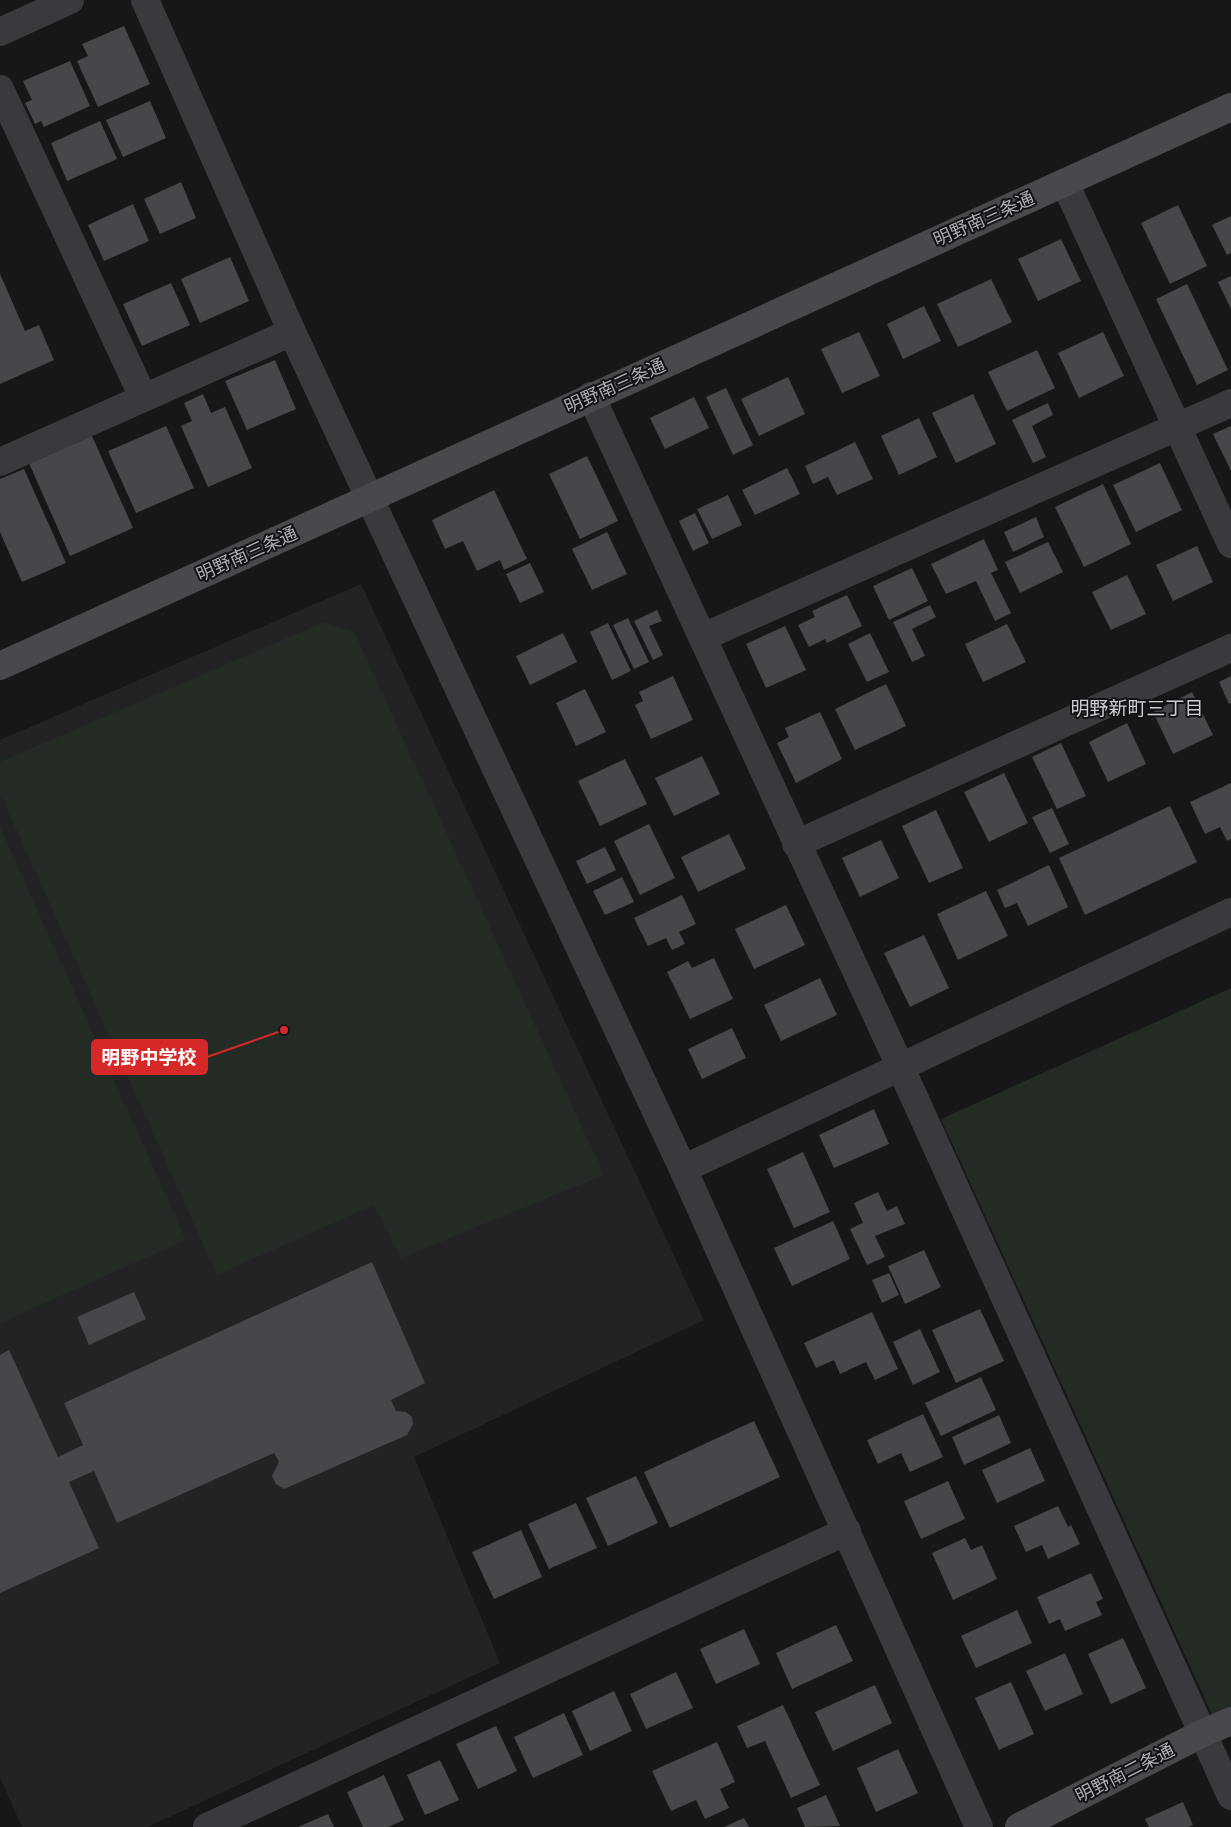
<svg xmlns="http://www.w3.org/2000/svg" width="1231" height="1827" viewBox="0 0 1231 1827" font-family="Signika,'Noto Sans JP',sans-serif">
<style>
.built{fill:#232326}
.green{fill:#242a24}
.building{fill:#46474b}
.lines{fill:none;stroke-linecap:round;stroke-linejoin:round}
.street{stroke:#393a3e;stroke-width:28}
.secondary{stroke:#47494d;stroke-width:28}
.labels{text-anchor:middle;stroke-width:4;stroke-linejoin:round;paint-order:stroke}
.street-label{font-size:18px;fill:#abb0b7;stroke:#121214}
.neighbourhood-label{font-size:19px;fill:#cbced4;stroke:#121214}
.leader{fill:none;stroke:#d62828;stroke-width:2}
.callout-dot{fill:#d62828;stroke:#121214;stroke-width:2}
.callout{fill:#d62828;stroke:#d62828;stroke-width:2}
.callout-label{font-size:19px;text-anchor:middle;font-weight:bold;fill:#fff}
</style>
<rect width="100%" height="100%" fill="#171719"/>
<path class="built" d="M361,584L704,1320L414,1457L500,1663L148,1827H22L0,1778V740Z"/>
<path class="green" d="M324,622L354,632L604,1175L401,1258L374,1205L217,1275L0,793V762Z
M0,827L186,1240L0,1323Z
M1231,988V1711L1214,1719L941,1119Z"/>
<path class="building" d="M124,26L150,84L98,107L77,61L88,56L82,44Z
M70,61L90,106L44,127L41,121L35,124L25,103L32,100L23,81Z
M150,101L166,138L123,157L106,120Z
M100,121L117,159L67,181L51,143Z
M181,182L196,218L160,234L144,199Z
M133,204L149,241L104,261L88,225Z
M1178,205L1207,266L1170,284L1141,223Z
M1231,216V253L1227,255L1212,225Z
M1061,239L1081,281L1038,301L1018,259Z
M230,257L249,301L200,323L181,279Z
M0,274L25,331L39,325L54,360L0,384Z
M1231,276V309L1218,282Z
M991,279L1012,322L958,347L937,304Z
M171,283L190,325L142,346L123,304Z
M1187,284L1228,370L1197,385L1156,299Z
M924,306L941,341L903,359L887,324Z
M859,332L880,376L842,393L821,349Z
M1103,332L1124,376L1079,398L1058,353Z
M1037,350L1055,388L1007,411L988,372Z
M275,360L296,409L247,430L225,381Z
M788,377L805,414L759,436L741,399Z
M726,388L753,445L733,455L706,397Z
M203,394L211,413L225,407L252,468L208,487L181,426L192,421L184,403Z
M973,394L996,444L956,463L932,413Z
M694,397L709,428L665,449L650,418Z
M1048,403L1053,415L1032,426L1046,457L1033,463L1012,420Z
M919,418L937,457L899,475L881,436Z
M166,426L194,488L136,513L108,451Z
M1231,426V471L1213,434Z
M92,436L133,528L70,556L29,463Z
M855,442L873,479L837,495L828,477L813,484L805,466Z
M587,456L618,521L580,539L549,474Z
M1160,463L1182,510L1136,532L1113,485Z
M787,468L800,494L755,515L742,490Z
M24,469L66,563L22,582L0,532V479Z
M1103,484L1131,544L1084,567L1055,507Z
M494,490L527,559L504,570L500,560L477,571L463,541L445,549L432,520Z
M728,495L742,525L712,539L697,509Z
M695,513L709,543L693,551L679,521Z
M1036,517L1044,537L1013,552L1004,532Z
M607,532L627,574L592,590L572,549Z
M984,539L998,570L991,573L1011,613L995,621L976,581L946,594L931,564Z
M1048,542L1063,572L1020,593L1005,562Z
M1197,546L1213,582L1173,601L1156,565Z
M530,563L544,592L520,603L506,574Z
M912,568L928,601L889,620L873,586Z
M1127,575L1146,614L1111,630L1092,592Z
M847,595L862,626L827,643L825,639L809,647L798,625L815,617L812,611Z
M930,605L936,617L912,629L925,656L912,662L893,622Z
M657,610L662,621L649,626L663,655L653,660L634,621Z
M628,618L649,662L634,669L613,625Z
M608,623L631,671L612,680L590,632Z
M1007,624L1026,662L983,682L965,644Z
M785,626L806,670L766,688L746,644Z
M563,633L577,662L530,685L516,656Z
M870,633L889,672L867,682L848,644Z
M673,676L693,720L651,739L635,705L643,701L639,692Z
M1231,676V703L1229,704L1219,682Z
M886,684L906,726L855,750L835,709Z
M585,689L606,732L576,746L556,703Z
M1192,692L1213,735L1173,754L1153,712Z
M820,712L842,759L796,783L777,743L789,737L785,728Z
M1127,723L1146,764L1108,782L1089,742Z
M1061,743L1086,796L1057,809L1032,757Z
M702,756L720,794L674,816L655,778Z
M625,759L647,804L600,826L578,781Z
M1004,773L1028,823L989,842L964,792Z
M1231,783V839L1227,841L1220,827L1205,834L1190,802Z
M1170,806L1197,862L1085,915L1059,858Z
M1052,808L1069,844L1050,853L1032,817Z
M936,810L963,868L929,883L902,826Z
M649,824L675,878L640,895L614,841Z
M729,834L746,869L698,892L681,857Z
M881,840L899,878L860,897L842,858Z
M605,847L616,870L587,884L576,861Z
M1049,865L1068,907L1028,926L1017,903L1005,908L997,890Z
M622,877L634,902L605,915L593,891Z
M986,891L1008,936L958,960L937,914Z
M682,895L696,924L679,932L685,944L672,950L666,938L648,946L634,918Z
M786,905L805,945L754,969L735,929Z
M924,935L949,988L910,1007L884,953Z
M714,958L733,999L690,1019L667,972L688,961L692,968Z
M820,978L837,1015L781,1041L764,1005Z
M732,1028L746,1058L702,1079L688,1049Z
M874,1109L889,1144L834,1168L819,1135Z
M803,1152L830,1212L794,1228L767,1169Z
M878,1192L887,1211L897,1206L905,1224L875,1236L885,1257L867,1265L850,1229L863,1223L854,1203Z
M833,1221L850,1259L792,1286L774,1248Z
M924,1250L941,1287L905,1304L888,1266Z
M372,1262L425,1383L391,1400L396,1411L406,1412L412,1417L413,1424L407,1435L284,1489L276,1484L272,1476L279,1462L274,1453L117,1523L94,1471L69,1482L99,1548L0,1593V1355L9,1350L58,1457L83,1445L64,1403Z
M889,1273L899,1295L882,1303L872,1280Z
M134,1292L146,1319L89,1345L77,1317Z
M980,1309L1004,1361L956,1383L932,1330Z
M872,1312L898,1369L875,1380L866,1362L840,1374L834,1360L816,1368L804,1343Z
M920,1329L940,1372L913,1385L893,1342Z
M981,1377L996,1410L941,1436L925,1403Z
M923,1414L943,1457L910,1472L901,1453L878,1464L867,1440Z
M999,1415L1011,1443L964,1465L952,1437Z
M754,1421L780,1477L670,1528L644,1472Z
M1030,1448L1045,1481L997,1503L982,1470Z
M636,1476L658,1523L608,1546L586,1498Z
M948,1481L965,1519L921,1539L904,1501Z
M576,1503L597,1548L549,1569L528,1524Z
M1058,1506L1068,1527L1071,1525L1080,1544L1048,1559L1042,1545L1026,1552L1014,1526Z
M521,1530L542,1577L494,1599L472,1552Z
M965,1538L971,1550L982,1545L997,1579L953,1600L932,1553Z
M1091,1573L1103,1599L1096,1602L1102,1615L1065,1631L1060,1619L1049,1624L1037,1597Z
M1017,1610L1032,1643L976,1668L961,1636Z
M836,1625L853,1661L792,1689L776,1653Z
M744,1629L760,1664L716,1684L700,1649Z
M1123,1638L1146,1688L1111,1704L1088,1654Z
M1065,1653L1083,1694L1045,1711L1026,1671Z
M676,1672L693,1708L646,1729L630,1694Z
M1011,1682L1034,1734L999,1750L975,1698Z
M875,1685L892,1723L833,1751L815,1712Z
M614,1691L632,1731L590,1751L572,1711Z
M783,1705L820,1785L791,1798L765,1741L747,1748L737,1726Z
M564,1713L583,1755L533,1778L514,1737Z
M496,1726L517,1771L478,1789L456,1744Z
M717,1742L735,1782L720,1789L729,1808L705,1819L696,1800L671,1811L652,1771Z
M898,1749L918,1793L876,1812L857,1768Z
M440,1760L459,1800L425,1815L407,1775Z
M384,1775L404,1820L388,1827H363L347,1792Z
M826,1795L840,1826L805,1827L797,1808Z
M1183,1802L1193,1825L1188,1827H1149L1145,1819Z
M328,1814L334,1827H298Z
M744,1818L749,1827H724Z"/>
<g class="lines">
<path class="street" d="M145,0L292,332L683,1169L979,1827
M0,32L70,0
M0,89L143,397
M1065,183L1231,544
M591,396L900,1066L1231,1796
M0,462L292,332
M703,637L1231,403
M796,844L1231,648
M683,1169L1231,912
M207,1827L847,1531"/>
<path class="secondary" d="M0,666L1231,107
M1019,1827L1201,1734L1231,1721"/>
</g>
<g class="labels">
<g class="street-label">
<text transform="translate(984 219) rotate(-24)" y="6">明野南三条通</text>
<text transform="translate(615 386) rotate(-24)" y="6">明野南三条通</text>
<text transform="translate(247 554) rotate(-24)" y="6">明野南三条通</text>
<text transform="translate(1125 1773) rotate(-27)" y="6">明野南二条通</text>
</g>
<g class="neighbourhood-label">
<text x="1137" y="715">明野新町三丁目</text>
</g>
</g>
<path class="leader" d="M284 1030L207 1057"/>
<circle class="callout-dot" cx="284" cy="1030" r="5"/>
<rect class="callout" x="92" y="1040" width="115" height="34" rx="5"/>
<g class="callout-label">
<text x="149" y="1064">明野中学校</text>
</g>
</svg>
